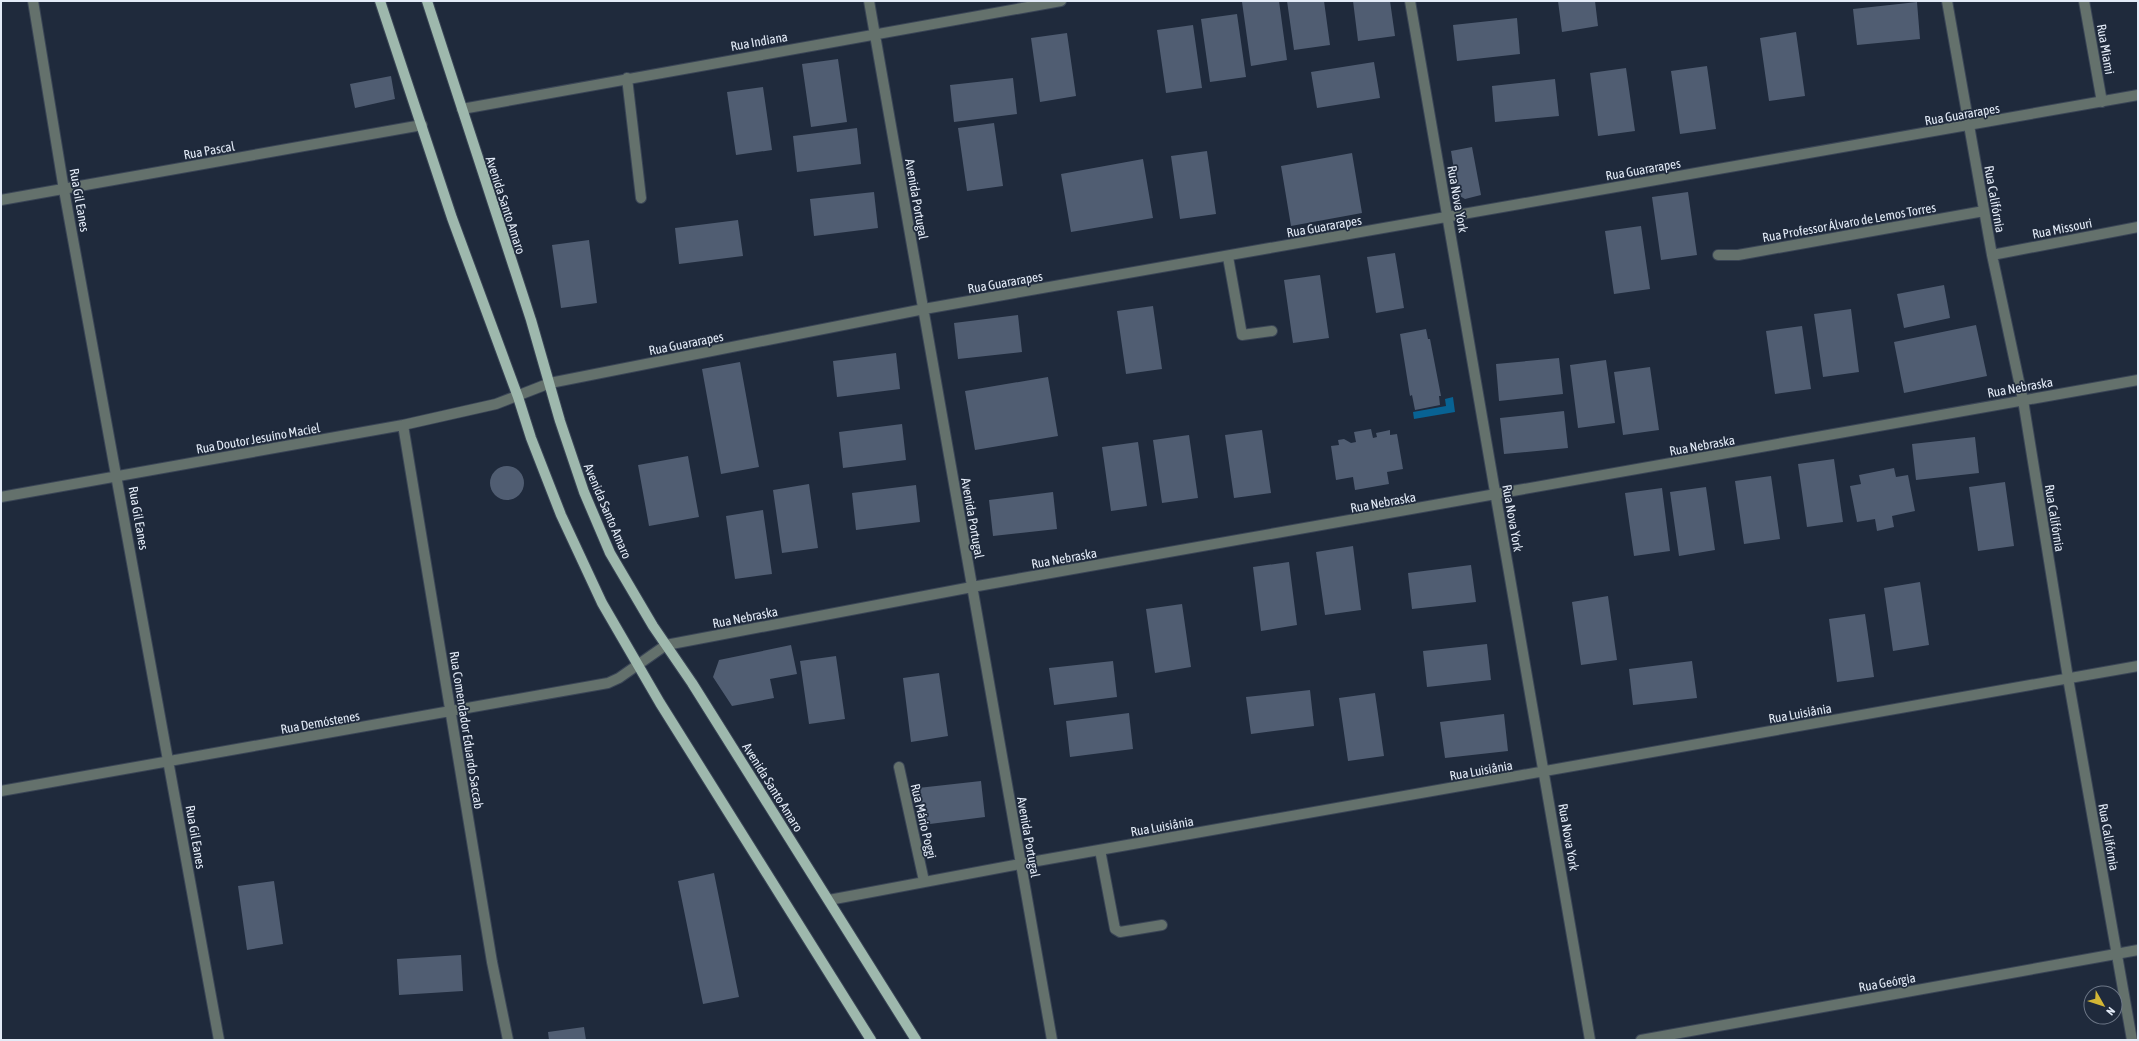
<svg xmlns="http://www.w3.org/2000/svg" width="2139" height="1041" viewBox="0 0 2139 1041" font-family="'Asap Condensed',sans-serif">
<style>
.water{fill:#086293}
.building{fill:#505d72}
.lines{fill:none;stroke-linecap:round;stroke-linejoin:round}
.minor-casing{stroke:#3a4556;stroke-width:12}
.major-casing{stroke:#3a4556;stroke-width:12}
.minor{stroke:#64716c;stroke-width:10}
.major{stroke:#9eb8ad;stroke-width:10}
.labels{text-anchor:middle;stroke-width:3.5;stroke-linejoin:round;paint-order:stroke}
.street-label{font-size:13px;fill:#e3ebf7;stroke:#1f2a3c}
</style>
<rect width="100%" height="100%" fill="#1f2a3c"/>
<path class="water" d="M1453,397L1455,412L1414,419L1413,412L1446,406L1445,399Z"/>
<path class="building" d="M1251,1H1279L1287,60L1251,66L1242,2Z
M1287,1H1324L1330,45L1294,50Z
M1353,1H1390L1395,36L1358,41Z
M1558,1H1595L1598,26L1562,32Z
M1917,2L1920,39L1857,45L1853,9Z
M1237,14L1246,77L1210,82L1201,19Z
M1517,18L1520,54L1457,61L1453,25Z
M1193,25L1202,88L1166,93L1157,30Z
M1796,32L1805,96L1769,101L1760,38Z
M1067,33L1076,96L1040,102L1031,38Z
M838,59L847,122L811,127L802,64Z
M1374,62L1380,98L1317,108L1311,72Z
M1707,66L1716,129L1680,134L1671,71Z
M1626,68L1635,131L1598,136L1590,73Z
M391,76L395,99L355,108L350,84Z
M1013,78L1017,114L954,122L950,85Z
M1555,79L1559,116L1495,122L1492,86Z
M763,87L772,150L736,155L727,92Z
M994,123L1003,186L967,191L958,128Z
M857,128L861,164L797,172L793,136Z
M1472,147L1481,195L1465,199L1458,195L1451,151Z
M1207,151L1216,214L1180,219L1171,156Z
M1352,153L1362,213L1291,226L1281,166Z
M1143,159L1153,218L1071,232L1061,174Z
M874,192L878,228L814,236L810,199Z
M1688,192L1697,255L1661,260L1652,197Z
M738,220L743,256L679,264L675,228Z
M1641,226L1650,289L1614,294L1605,231Z
M589,240L597,303L561,308L552,245Z
M1395,253L1404,308L1376,313L1367,257Z
M1320,275L1329,338L1293,343L1284,280Z
M1944,285L1950,318L1904,328L1897,294Z
M1153,306L1162,369L1126,374L1117,311Z
M1851,309L1859,372L1823,377L1814,314Z
M1018,315L1022,352L958,359L954,323Z
M1976,325L1987,376L1904,393L1894,342Z
M1802,326L1811,389L1775,394L1766,331Z
M1426,329L1428,339H1430L1441,396H1439L1440,405L1415,410L1412,395L1410,396L1400,334Z
M896,353L900,389L837,397L833,361Z
M1559,358L1563,394L1499,401L1496,364Z
M1606,360L1615,423L1578,428L1570,365Z
M740,362L759,467L721,474L702,369Z
M1650,367L1659,430L1623,435L1614,372Z
M1048,377L1058,436L975,450L965,391Z
M1564,411L1568,448L1504,454L1500,418Z
M902,424L906,460L843,468L839,432Z
M1371,429L1373,438L1377,437L1376,433L1390,430V435L1397,434L1403,469L1387,472L1389,484L1355,490L1353,477L1336,480L1331,446L1339,445L1338,440L1344,439L1351,443L1356,442L1354,432Z
M1262,430L1271,493L1234,498L1225,435Z
M1189,435L1198,498L1162,503L1153,440Z
M1975,437L1979,473L1916,480L1912,444Z
M1138,442L1147,506L1111,511L1102,447Z
M688,456L699,517L649,526L638,465Z
M1834,459L1843,522L1807,527L1798,464Z
M490 483a17 17 0 1 1 34 0a17 17 0 1 1-34 0Z
M1894,468L1896,477L1908,475L1915,511L1892,516L1894,527L1877,531L1875,519L1857,522L1850,486L1861,484L1859,475Z
M1771,476L1780,539L1744,544L1735,481Z
M2005,482L2014,546L1978,551L1969,487Z
M809,484L818,548L782,553L773,490Z
M916,485L920,522L856,530L852,493Z
M1706,487L1715,550L1679,556L1670,492Z
M1662,488L1670,551L1634,556L1625,493Z
M1053,492L1057,529L993,536L989,500Z
M763,510L772,574L735,579L726,516Z
M1353,546L1361,610L1325,615L1316,552Z
M1289,562L1297,625L1261,631L1253,567Z
M1471,565L1476,602L1412,609L1408,573Z
M1920,582L1929,645L1893,651L1884,588Z
M1608,596L1617,660L1581,665L1572,602Z
M1182,604L1191,667L1155,673L1146,609Z
M1865,614L1874,677L1837,682L1829,619Z
M1487,644L1491,680L1427,687L1423,651Z
M791,645L797,674L770,679L774,698L732,706L713,677L719,660Z
M836,656L845,719L809,724L800,661Z
M1113,661L1117,697L1054,705L1049,668Z
M1692,661L1697,698L1633,705L1629,669Z
M939,673L948,736L911,742L903,678Z
M1310,690L1314,726L1251,734L1246,697Z
M1375,693L1384,756L1348,761L1339,698Z
M1129,713L1133,749L1070,757L1066,721Z
M1504,714L1508,751L1445,758L1440,722Z
M981,781L985,817L922,825L918,788Z
M714,873L739,997L703,1004L678,881Z
M274,881L283,944L247,950L238,886Z
M461,955L463,991L399,995L397,959Z
M584,1027L586,1040H549L548,1032Z"/>
<g class="lines">
<g class="minor-casing">
<path id="minor" d="M33,1L64,190L219,1040
M869,1L1052,1040
M1410,1L1590,1040
M1947,1L1992,255L2023,400L2068,678L2132,1040
M2084,1L2102,102
M627,78L641,198
M462,109L1061,1
M1,200L422,125
M1718,255H1738L1984,211
M1992,255L2138,227
M1228,257L1242,335L1272,331
M403,425L492,962L508,1040
M1,497L403,425L496,404L550,383L924,309L2138,95
M899,767L924,881
M1,791L608,683L619,678L666,645L972,587L2138,380
M1100,850L1115,929L1120,932L1162,925
M829,900L1020,864L2138,666
M1641,1040L2138,950"/>
</g>
<g class="major-casing">
<path id="major" d="M380,1L452,218L518,397L531,438L561,515L602,603L660,703L871,1040
M427,1L531,320L560,421L584,492L610,553L653,626L692,683L916,1040"/>
</g>
<use href="#minor" class="minor"/>
<use href="#major" class="major"/>
</g>
<g class="labels">
<g class="street-label">
<text transform="translate(759 41) rotate(-10)" y="5">Rua Indiana</text>
<text transform="translate(2106 49) rotate(80)" y="5">Rua Miami</text>
<text transform="translate(1962 114) rotate(-10)" y="5">Rua Guararapes</text>
<text transform="translate(209 150) rotate(-10)" y="5">Rua Pascal</text>
<text transform="translate(1643 169) rotate(-10)" y="5">Rua Guararapes</text>
<text transform="translate(917 199) rotate(80)" y="5">Avenida Portugal</text>
<text transform="translate(1458 199) rotate(80)" y="5">Rua Nova York</text>
<text transform="translate(1995 199) rotate(80)" y="5">Rua Califórnia</text>
<text transform="translate(80 200) rotate(80)" y="5">Rua Gil Eanes</text>
<text transform="translate(506 205) rotate(72)" y="5">Avenida Santo Amaro</text>
<text transform="translate(1849 222) rotate(-10)" y="5">Rua Professor Álvaro de Lemos Torres</text>
<text transform="translate(1324 226) rotate(-10)" y="5">Rua Guararapes</text>
<text transform="translate(2062 228) rotate(-11)" y="5">Rua Missouri</text>
<text transform="translate(1005 282) rotate(-10)" y="5">Rua Guararapes</text>
<text transform="translate(686 343) rotate(-11)" y="5">Rua Guararapes</text>
<text transform="translate(2020 387) rotate(-10)" y="5">Rua Nebraska</text>
<text transform="translate(258 438) rotate(-10)" y="5">Rua Doutor Jesuíno Maciel</text>
<text transform="translate(1702 445) rotate(-10)" y="5">Rua Nebraska</text>
<text transform="translate(1383 502) rotate(-10)" y="5">Rua Nebraska</text>
<text transform="translate(608 511) rotate(67)" y="5">Avenida Santo Amaro</text>
<text transform="translate(139 518) rotate(80)" y="5">Rua Gil Eanes</text>
<text transform="translate(973 518) rotate(80)" y="5">Avenida Portugal</text>
<text transform="translate(1513 518) rotate(80)" y="5">Rua Nova York</text>
<text transform="translate(2055 518) rotate(81)" y="5">Rua Califórnia</text>
<text transform="translate(1064 558) rotate(-10)" y="5">Rua Nebraska</text>
<text transform="translate(745 617) rotate(-11)" y="5">Rua Nebraska</text>
<text transform="translate(1800 713) rotate(-10)" y="5">Rua Luisiânia</text>
<text transform="translate(320 722) rotate(-10)" y="5">Rua Demóstenes</text>
<text transform="translate(467 730) rotate(81)" y="5">Rua Comendador Eduardo Saccab</text>
<text transform="translate(1481 770) rotate(-10)" y="5">Rua Luisiânia</text>
<text transform="translate(773 787) rotate(58)" y="5">Avenida Santo Amaro</text>
<text transform="translate(924 821) rotate(77)" y="5">Rua Mário Poggi</text>
<text transform="translate(1162 826) rotate(-10)" y="5">Rua Luisiânia</text>
<text transform="translate(196 837) rotate(80)" y="5">Rua Gil Eanes</text>
<text transform="translate(1029 837) rotate(80)" y="5">Avenida Portugal</text>
<text transform="translate(1569 837) rotate(80)" y="5">Rua Nova York</text>
<text transform="translate(2109 837) rotate(80)" y="5">Rua Califórnia</text>
<text transform="translate(1887 982) rotate(-10)" y="5">Rua Geórgia</text>
</g>
</g>
<rect width="2139" height="1041" fill="none" stroke="#e3ebf7" stroke-width="4"/>
<g transform="translate(2103 1005) rotate(129)"><circle r="19" fill="#1f2a3c" stroke="#6d7787"/>
<path d="M0-3L7 15L0 10L-7 15Z" fill="#d3b635"/>
<text y="-6" font-size="11" font-weight="bold" text-anchor="middle" fill="#e3ebf7">N</text>
</g>
</svg>
